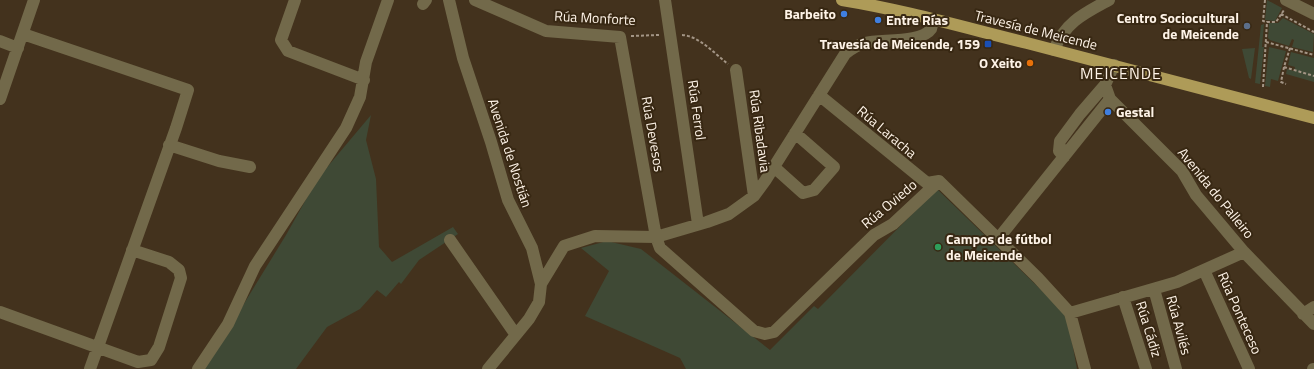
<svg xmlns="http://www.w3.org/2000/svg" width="1314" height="369" viewBox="0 0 1314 369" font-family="'Titillium Web',sans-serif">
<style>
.green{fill:#3f4935}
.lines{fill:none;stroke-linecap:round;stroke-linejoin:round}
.path{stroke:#a39585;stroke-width:2;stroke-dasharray:3 2;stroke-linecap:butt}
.minor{stroke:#72694a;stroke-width:12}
.major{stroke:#ae9b58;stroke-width:12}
.shop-dot{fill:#3f7fe0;stroke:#382813;stroke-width:1.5}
.service-dot{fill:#5c6f8a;stroke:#382813;stroke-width:1.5}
.transit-dot{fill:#1a4fb4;stroke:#382813;stroke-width:1.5}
.food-dot{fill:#e8710a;stroke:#382813;stroke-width:1.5}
.leisure-dot{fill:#2e9e5b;stroke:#382813;stroke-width:1.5}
.labels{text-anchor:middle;stroke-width:4;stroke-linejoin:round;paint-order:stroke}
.poi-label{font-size:14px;font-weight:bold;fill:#fef3e7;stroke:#382813;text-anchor:end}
.street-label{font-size:14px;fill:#fef3e7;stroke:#382813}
.quarter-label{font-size:16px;letter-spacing:1px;fill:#fef3e7;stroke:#382813}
</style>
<rect width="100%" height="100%" fill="#43321d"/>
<path class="green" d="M1267,0L1282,8L1275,21L1265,20Z
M1283,18L1314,34L1313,52L1292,47L1294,40L1292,39L1289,46L1270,40L1268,38L1269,23H1278Z
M1264,24L1262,47H1264L1260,84L1255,83L1261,25Z
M1269,47L1286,51L1278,81L1271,79L1270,87L1265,86Z
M1255,48L1251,79L1249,78L1242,49Z
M1291,52L1314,58V82L1286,74L1287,69L1294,71L1295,67L1288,65Z
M371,115L366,140L376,179L379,247L392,262L453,227L458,234L419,260L401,284L399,282L386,297L377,290L360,309L327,327L296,369H204L286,235L318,178Z
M937,189L1067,315L1077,369H686L680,358L585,316L609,271L581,248L607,241L641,249L770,350L814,306L818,309Z"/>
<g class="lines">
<path class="path" d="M1265,0L1263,21L1267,22
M1281,14L1314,32
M682,35C699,36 714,53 728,64
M631,36L659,35
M1266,42L1314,55
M1290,48L1284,67L1314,76
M1284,67L1281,82L1286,84
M1263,87L1267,22H1276L1284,10"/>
<path class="minor" d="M295,0L281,40L288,51L364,80
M449,0L463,58L491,142L508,200L532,248L541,284L539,302L529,319L488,369
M475,0L546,31L620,37L656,237L660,248L754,331L765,334L774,332L874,235L893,224L939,181
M665,0L698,224
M1286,0L1314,14
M423,4L426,0
M23,34L188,90L176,128L90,369
M0,41L18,48
M1054,50C1065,22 1085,13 1109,0
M1114,65L1105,85L1110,99L1182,171L1196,195L1244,252L1314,324
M736,70L754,196
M819,95L927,183L939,181
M0,99L34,0
M169,145L219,161L250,167
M1064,157L1059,151L1060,141L1080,114L1105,85
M774,167L803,193L814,190L834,167L795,133
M939,181L1038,278L1070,313L1085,369
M998,239L1110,99
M450,240L516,335
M1204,270L1249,369
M541,284L564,246L595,236L656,237L707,222L729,214L754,196L765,181L845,54C851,49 857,45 865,43C880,39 922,43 931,29C932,26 933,22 933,19
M1154,289L1176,369
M1123,297L1146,369
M0,312L138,362L151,360L159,347L181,278L179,270L169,262L132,250
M1070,313L1177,282L1244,252
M1303,314L1314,307
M198,369L228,324L255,266L346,128L360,97L366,62L388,0
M1313,369H1314"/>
<path class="major" d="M842,0C904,10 966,28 1027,43C1123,68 1218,93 1314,118"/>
</g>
<g class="shop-dot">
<circle cx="844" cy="14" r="4"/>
<circle cx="878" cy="20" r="4"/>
<circle cx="1108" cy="112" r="4"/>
</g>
<circle class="service-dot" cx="1247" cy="26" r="4"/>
<rect class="transit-dot" x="984" y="40" width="8" height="8" rx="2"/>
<circle class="food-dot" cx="1030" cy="63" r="4"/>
<circle class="leisure-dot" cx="938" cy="247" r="4"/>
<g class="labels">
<g class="poi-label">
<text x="836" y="19">Barbeito</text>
<text x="1239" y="23">Centro Sociocultural<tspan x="1239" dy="16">de Meicende</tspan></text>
<text x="886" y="25" text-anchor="start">Entre Rías</text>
<text x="980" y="49">Travesía de Meicende, 159</text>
<text x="1022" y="68">O Xeito</text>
<text x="1116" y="117" text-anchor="start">Gestal</text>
<text x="946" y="244" text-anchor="start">Campos de fútbol<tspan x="946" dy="16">de Meicende</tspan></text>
</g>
<g class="street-label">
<text transform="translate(595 18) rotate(3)" y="5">Rúa Monforte</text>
<text transform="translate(1036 30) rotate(14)" y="5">Travesía de Meicende</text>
<text transform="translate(697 110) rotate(82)" y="5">Rúa Ferrol</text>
<text transform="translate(760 131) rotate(82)" y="5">Rúa Ribadavia</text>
<text transform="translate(887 132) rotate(40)" y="5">Rúa Laracha</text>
<text transform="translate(653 134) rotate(80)" y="5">Rúa Devesos</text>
<text transform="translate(510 153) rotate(72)" y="5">Avenida de Nostián</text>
<text transform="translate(1216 193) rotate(51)" y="5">Avenida do Palleiro</text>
<text transform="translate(889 204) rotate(-40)" y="5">Rúa Oviedo</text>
<text transform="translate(1240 313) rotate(66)" y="5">Rúa Ponteceso</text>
<text transform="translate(1179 325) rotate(75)" y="5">Rúa Avilés</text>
<text transform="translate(1149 329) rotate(73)" y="5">Rúa Cádiz</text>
</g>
<g class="quarter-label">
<text x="1121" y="79">MEICENDE</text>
</g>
</g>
</svg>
